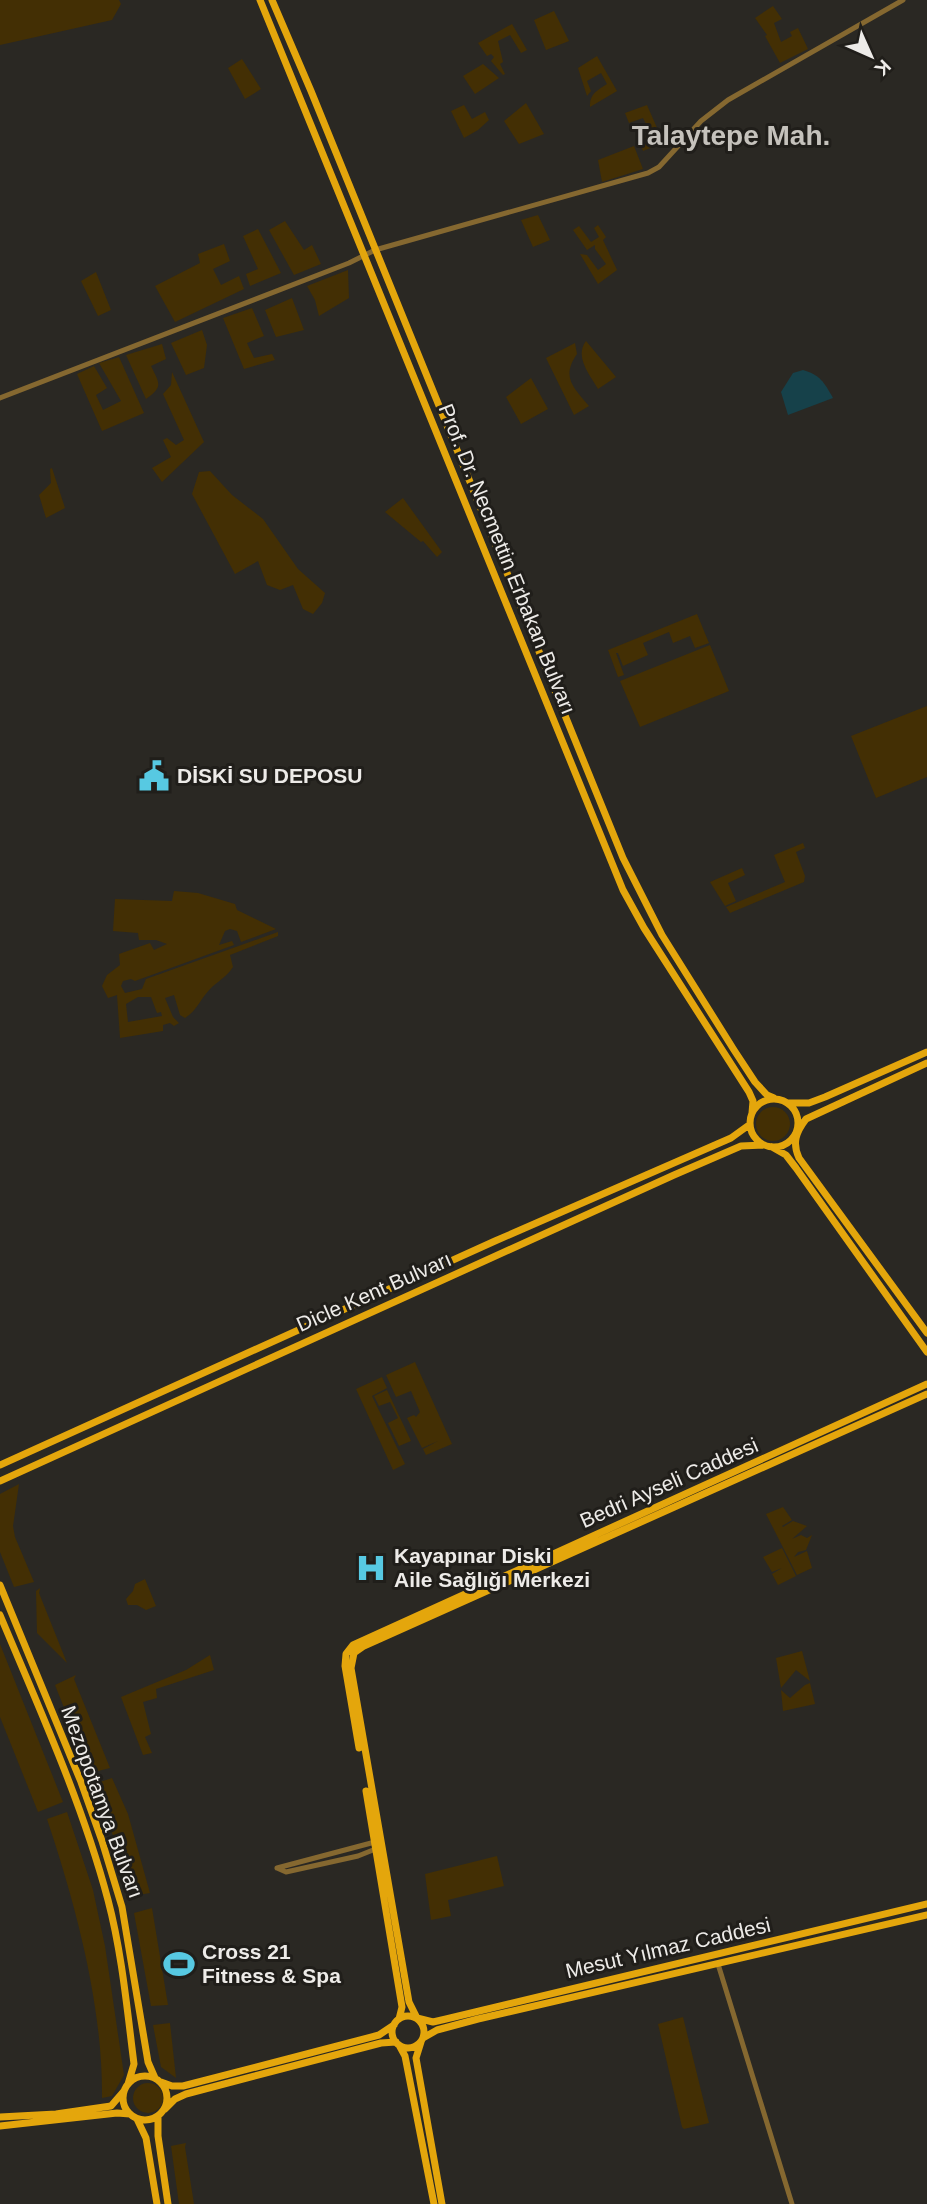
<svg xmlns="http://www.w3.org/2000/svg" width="927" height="2204" viewBox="0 0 927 2204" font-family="Helvetica,sans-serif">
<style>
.green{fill:#432f04;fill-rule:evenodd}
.water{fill:#16414a}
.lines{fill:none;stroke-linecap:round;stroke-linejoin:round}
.minor{stroke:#856830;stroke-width:5}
.major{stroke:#e4a60c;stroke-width:7}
.labels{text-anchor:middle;stroke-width:6;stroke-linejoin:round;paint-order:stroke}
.street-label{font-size:21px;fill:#edebe8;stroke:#201e1a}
.poi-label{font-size:21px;font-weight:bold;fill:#edebe8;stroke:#201e1a;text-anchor:start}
.district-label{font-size:28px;font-weight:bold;fill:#c5c2bc;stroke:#201e1a}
</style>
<rect width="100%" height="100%" fill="#2a2823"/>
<path class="green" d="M0,0H119L121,4L112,20L0,45Z
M773,6L782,19L774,23L781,42L792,36L790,32L798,28L808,49L780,63L765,36L767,35L755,18Z
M554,11L569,41L546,50L534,20Z
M512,24L527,50L521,53L510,35L498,41L503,62L500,64L505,74L503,75L491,61L494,57L491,54L487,56L478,43Z
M597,56L617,91L590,107C589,94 598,90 607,84L601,73L587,81L591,91L587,96L578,68Z
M242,59L261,89L245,99L228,68Z
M483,64L499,78L475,94L463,76Z
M526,103L544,134L519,144L504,121Z
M464,105L472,119L485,112L489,120L478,130L464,138L451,111Z
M647,105L661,137L656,140L658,145L643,151L639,140L651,134L643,118L629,123L625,113Z
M634,146L643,169L602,182L598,160Z
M538,215L550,240L533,247L521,220Z
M285,221L304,250L312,245L321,264L294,275L269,230Z
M598,225L606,237L603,240L617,270L598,284L580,254L587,255L598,270L606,264L595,249V245L587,250L573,230L579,226L591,242L599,237L594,228Z
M258,229L281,273L250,286L246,274L258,269L243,236Z
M224,244L230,261L213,269L221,285L239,276L244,289L175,322L155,286L200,263L198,254Z
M348,270L349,298L319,316L315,300L307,286Z
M96,272L111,310L98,316L81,281Z
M292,298L304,330L276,337L265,310Z
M252,308L264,336L247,343L254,358L272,354L275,360L244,369L223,318Z
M202,330L207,345L204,368L186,375L171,343Z
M586,341L616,377L598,389C590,375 574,357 586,341Z
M575,343L577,354C561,377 573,387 589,406L574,415L546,358Z
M162,344L166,359L151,366C160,384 163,387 146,399L126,355Z
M119,357L144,413L102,431L77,374L94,366L107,388L96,395L103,410L121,401L99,363Z
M172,372L204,442L162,482L152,468L171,457L163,440L167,438L176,445L184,440L163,394L171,385Z
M531,378L548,409L521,424L506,397Z
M52,468L65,508L46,518L39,495L51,483L50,469Z
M210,471L232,495L263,519L298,569L325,593L322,603L313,614L303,609L293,585L280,590L267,585L258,561L235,574L192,494L199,472Z
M403,498L442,552L437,557L423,541L421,542L385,512Z
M697,614L709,643L695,648L690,636L673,643L669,632L643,643L648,655L623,666L618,653H616L624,675L618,677L608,650Z
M710,645L729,691L640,727L620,681Z
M927,706V777L876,798L851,736Z
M803,843L805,848L796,852L805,876L804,882L730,913L726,907L785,882L774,855Z
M742,868L745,875L728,883L736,901L725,906L710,882Z
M174,891L198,893L235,904L237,910L276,929L241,942L237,931L230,929L225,931L219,945L232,941L234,945L135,981L131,979L123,981L121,986L125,993L142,989L146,979L278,932V936L230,955L233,967C227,976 220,980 212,987C201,997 198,1010 185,1018L180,1015L174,995L165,998L173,1017L179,1023L174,1026L170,1023L163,1025V1031L120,1038L117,995L108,998L102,986L107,975L120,965L119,954L150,943L154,950L167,944L156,940H139L138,933L113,931L115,899L172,901ZM138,997H151L157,1013L161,1012L162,1016L128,1022L126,1004Z
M756 1124a17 17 0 1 1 34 0a17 17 0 1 1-34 0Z
M415,1362L452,1444L426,1455L423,1449L438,1441L422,1448L407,1418L414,1415L416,1417L420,1412L411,1391L396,1397L386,1375Z
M382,1377L387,1388L372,1396L405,1464L393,1470L356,1389Z
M387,1390L411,1441L399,1446L388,1423L398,1418L390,1402L379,1406L374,1396Z
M19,1484L13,1526L15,1537L34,1582L14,1587L0,1552V1494Z
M783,1507L792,1520L782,1526L783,1527L793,1521L807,1526L792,1539L801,1535L807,1538L812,1535L806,1550L798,1552L794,1557L807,1551L812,1568L797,1575L766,1514Z
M782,1548L796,1576L778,1585L772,1574L782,1568L772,1572L763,1557Z
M145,1579L156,1606L146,1610L137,1605H128L126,1599L133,1591L135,1584Z
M40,1588L39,1593L67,1663L37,1633L36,1591Z
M0,1644L63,1802L38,1812L0,1717Z
M802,1651L810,1681L796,1670L781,1688L776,1658Z
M210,1655L214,1670L156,1689L157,1698L143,1702L151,1734L145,1737L152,1753L143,1755L121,1697L186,1670Z
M76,1675L74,1679L110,1768L90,1773L55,1685Z
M810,1683L815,1704L783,1711L781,1690L790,1698L805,1685Z
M112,1778L128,1814L150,1893L132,1896L115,1841L94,1784Z
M67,1812L93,1890L105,1946L124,2075L112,2096L102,2098C103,2006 76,1906 47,1819Z
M497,1856L504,1886L448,1900L451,1916L431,1920L425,1874Z
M152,1908L168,2005L151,2006L134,1913Z
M683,2017L709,2123L684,2129L682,2127L658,2024Z
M170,2023L176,2078L161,2067L153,2025Z
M133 2098a15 15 0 1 1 30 0a15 15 0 1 1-30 0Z
M186,2143L185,2147L194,2204H179L171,2146Z"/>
<path class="water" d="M803,370C820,375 824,382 833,398L788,415L781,392L793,373Z"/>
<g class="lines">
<path class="minor" d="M0,398L349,263L375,250L648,173L659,167L701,121L728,100L903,0
M277,1868L286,1872L358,1856L378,1848
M277,1868L375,1842
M718,1964L792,2204"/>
<path class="major" d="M260,0L623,890L644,928L749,1092L753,1101L752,1113
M272,0L311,91L623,858L662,935L734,1050L755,1082L767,1095L774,1098
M927,1063L806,1119C796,1132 792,1143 799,1158L927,1333
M750 1123a24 24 0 1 1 48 0a24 24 0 1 1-48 0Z
M788,1103H809L825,1097L927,1052
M772,1147L786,1155L796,1168L927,1352
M927,1394L364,1646L354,1653L351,1668L409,2002L417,2018L433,2022L446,2019L927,1904
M0,1465L495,1241L731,1138L749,1125
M0,1481L674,1175L741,1146L764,1145
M0,1585L81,1782L102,1841L122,1907L148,2062L155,2078
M0,1615C39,1708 82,1802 108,1900C122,1953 127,2009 134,2064L128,2084
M359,1748L345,1666L346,1654L353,1645L927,1384
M366,1791L402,2007L399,2019
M392 2032a16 16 0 1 1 32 0a16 16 0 1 1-32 0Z
M423,2038L437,2030L478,2019L927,1915
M421,2042L416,2058L442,2204
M399,2045L405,2056L434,2204
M123 2098a22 22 0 1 1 44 0a22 22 0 1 1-44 0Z
M161,2082L172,2086H183L379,2035L394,2025
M165,2109L175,2099L186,2094L381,2043L396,2042
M158,2116V2136L168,2204
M0,2117L56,2114L111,2106L124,2091
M137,2119L146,2138L157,2204
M0,2126L117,2113L130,2114"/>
</g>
<defs>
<g id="civic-bare" transform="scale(2.415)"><path d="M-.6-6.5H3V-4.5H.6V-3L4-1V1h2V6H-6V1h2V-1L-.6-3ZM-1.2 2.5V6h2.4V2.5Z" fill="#57c9e2" stroke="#201e1a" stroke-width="2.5" paint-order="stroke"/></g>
<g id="hospital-bare" transform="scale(2.415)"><path d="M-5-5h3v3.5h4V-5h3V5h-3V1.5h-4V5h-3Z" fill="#57c9e2" stroke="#201e1a" stroke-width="2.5" paint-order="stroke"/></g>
<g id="stadium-bare" transform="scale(2.415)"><path d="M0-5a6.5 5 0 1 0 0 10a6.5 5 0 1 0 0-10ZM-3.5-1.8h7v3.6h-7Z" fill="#57c9e2" stroke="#201e1a" stroke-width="2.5" paint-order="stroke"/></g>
</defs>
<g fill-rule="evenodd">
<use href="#civic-bare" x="154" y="776"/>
<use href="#hospital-bare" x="371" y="1568"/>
<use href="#stadium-bare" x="179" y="1964"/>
</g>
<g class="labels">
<g class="street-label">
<text transform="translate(507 559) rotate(68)" y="7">Prof. Dr. Necmettin Erbakan Bulvarı</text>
<text transform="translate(374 1292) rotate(-24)" y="7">Dicle Kent Bulvarı</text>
<text transform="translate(669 1483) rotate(-24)" y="7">Bedri Ayseli Caddesi</text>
<text transform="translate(102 1802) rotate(70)" y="7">Mezopotamya Bulvarı</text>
<text transform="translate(668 1948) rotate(-13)" y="7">Mesut Yılmaz Caddesi</text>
</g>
<g class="poi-label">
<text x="177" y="783">DİSKİ SU DEPOSU</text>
<text x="394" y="1563">Kayapınar Diski<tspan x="394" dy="24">Aile Sağlığı Merkezi</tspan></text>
<text x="202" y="1959">Cross 21<tspan x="202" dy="24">Fitness &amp; Spa</tspan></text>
</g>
<g class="district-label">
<text x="731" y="145">Talaytepe Mah.</text>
</g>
</g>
<g transform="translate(871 56) rotate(135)" stroke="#201e1a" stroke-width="5" paint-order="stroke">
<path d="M0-5L12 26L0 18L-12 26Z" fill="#edebe8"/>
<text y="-10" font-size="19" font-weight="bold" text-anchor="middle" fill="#edebe8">K</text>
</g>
</svg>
